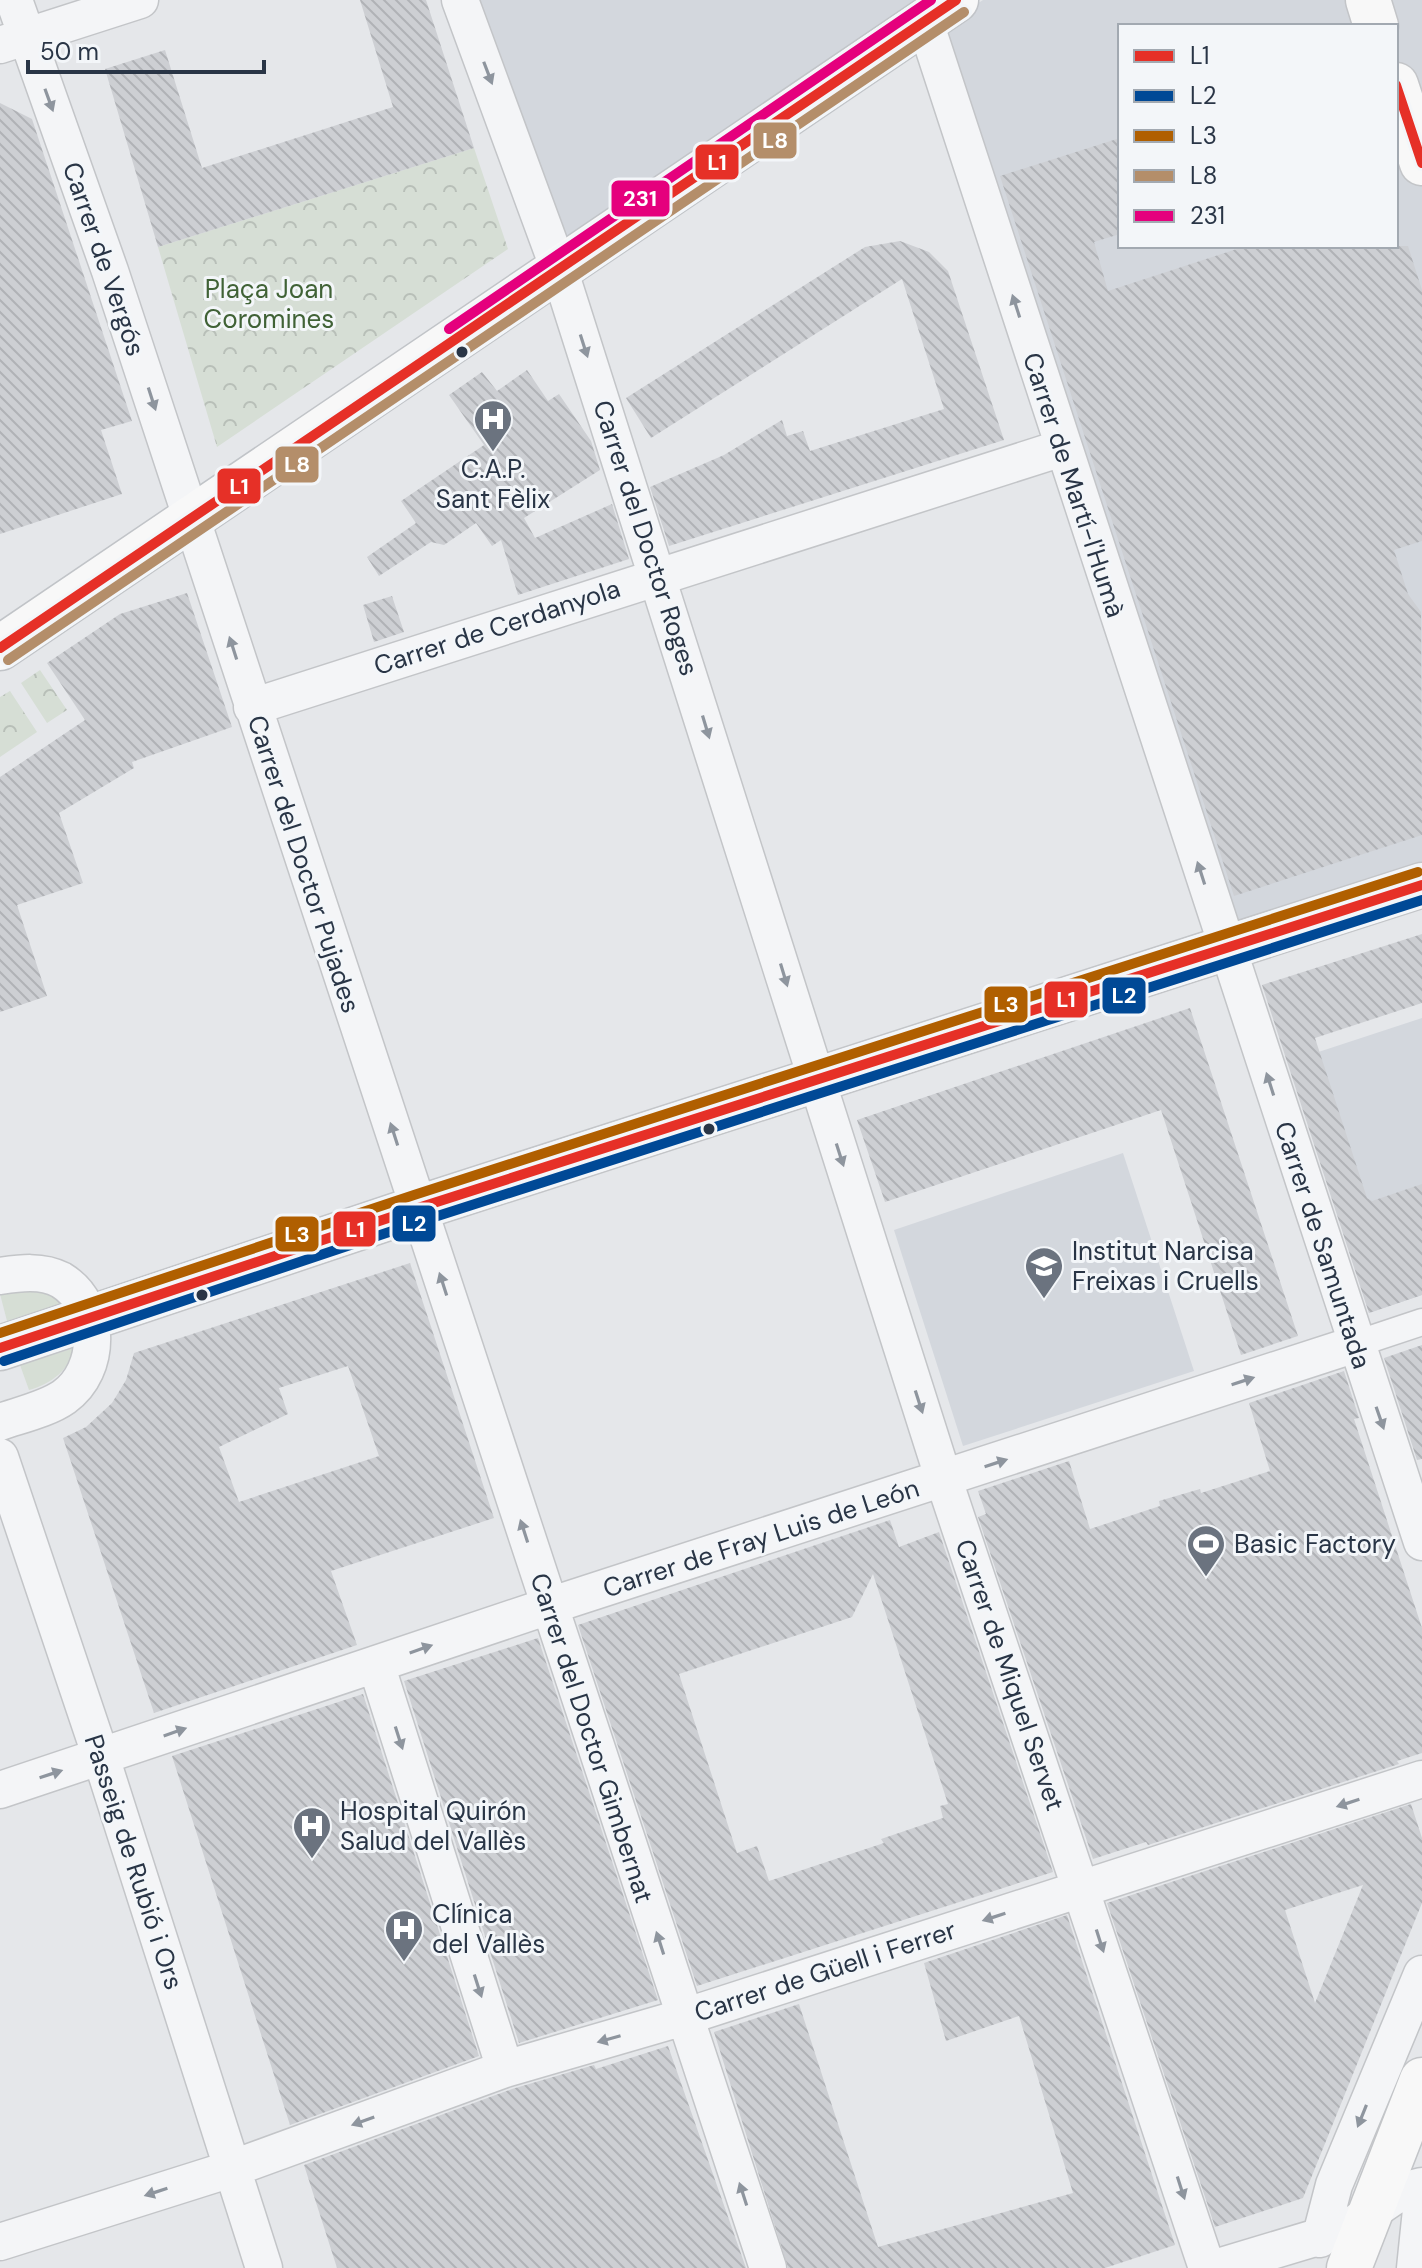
<svg xmlns="http://www.w3.org/2000/svg" width="1422" height="2268" viewBox="0 0 1422 2268" font-family="'DM Sans',sans-serif">
<style>
.built{fill:#d3d7dd;fill-rule:evenodd}
.grass{fill:#d6ded5}
.forest{fill:url(#forest-crowns)}
.building{fill:url(#building-back-hatch);fill-rule:evenodd}
.lines{fill:none;stroke-linecap:round;stroke-linejoin:round}
.pedestrian-casing{stroke:#c3c5c8;stroke-width:29}
.minor-casing{stroke:#c3c5c8;stroke-width:39}
.tertiary-casing{stroke:#c3c5c8;stroke-width:47}
.secondary-casing{stroke:#c3c5c8;stroke-width:47}
.primary-casing{stroke:#c1c4c8;stroke-width:47}
.pedestrian{stroke:#f4f5f7;stroke-width:26}
.minor{stroke:#f4f5f7;stroke-width:36}
.tertiary{stroke:#f4f5f7;stroke-width:44}
.secondary{stroke:#f8f8f8;stroke-width:44}
.primary{stroke:#f8f8f8;stroke-width:44}
.bus-1-casing{stroke:#f3f6f9;stroke-width:16}
.bus-2-casing{stroke:#f3f6f9;stroke-width:16}
.bus-3-casing{stroke:#f3f6f9;stroke-width:16}
.bus-4-casing{stroke:#f3f6f9;stroke-width:16}
.bus-5-casing{stroke:#f3f6f9;stroke-width:16}
.bus-1{stroke:#e63027;stroke-width:10}
.bus-2{stroke:#004996;stroke-width:10}
.bus-3{stroke:#b05f00;stroke-width:10}
.bus-4{stroke:#b48e6a;stroke-width:10}
.bus-5{stroke:#e5007d;stroke-width:10}
.oneway{fill:#8e959e}
.bus-dot{fill:#293546;stroke:#f3f6f9;stroke-width:3}
.labels{text-anchor:middle;stroke-width:6;stroke-linejoin:round;paint-order:stroke}
.street-label{font-size:26px;fill:#293546;stroke:#f3f6f9}
.park-label{font-size:26px;fill:#406236;stroke:#f3f6f9}
.poi-label{font-size:26px;fill:#293546;stroke:#f3f6f9;text-anchor:start}
.line-badge{stroke:#f3f6f9;stroke-width:3}
.badge-label{font-size:22px;text-anchor:middle;font-weight:bold;fill:#fff}
</style>
<defs>
<pattern id="forest-crowns" width="20" height="18" patternUnits="userSpaceOnUse" patternTransform="scale(2)"><rect width="20" height="18" fill="#d6ded5"/><path d="M2 6a3 3 0 1 1 6 0M12 15a3 3 0 1 1 6 0" fill="none" stroke="#b8bfb8"/></pattern>
<pattern id="building-back-hatch" width="6" height="6" patternUnits="userSpaceOnUse" patternTransform="scale(2)"><rect width="6" height="6" fill="#cdcfd3"/><path d="M-1 5l2 2M0 0l6 6M5-1l2 2" fill="none" stroke="#b0b2b6"/></pattern>
</defs>
<rect width="100%" height="100%" fill="#e5e7ea"/>
<path class="built" d="M461,0H957L560,272Z
M983,0H1422V870L1232,934L940,28ZM1120,26H1396V246H1120Z
M1422,1018V1295L1369,1313L1288,1062Z
M1123,1153L1194,1371L963,1446L894,1230Z"/>
<path class="grass" d="M17,1289L49,1294L63,1303L7,1321L0,1294Z
M77,1347C67,1371 53,1383 29,1390L20,1365Z"/>
<path class="forest" d="M474,148L508,249L217,447L158,247Z
M40,670L67,710L47,723L21,683Z
M10,691L37,732L0,757V697Z"/>
<path class="building" d="M360,0H426L474,148L158,247L105,69L165,50L202,168L393,107Z
M0,103L32,119L132,421L101,430L122,494L0,534Z
M1120,138V234L1094,242L1108,291L1246,246H1408L1422,290V541L1394,550L1408,594L1421,612L1422,835L1234,896L1000,176Z
M900,241L929,252L948,271L1004,440L669,546L650,487L724,455L782,420L787,436L803,431L810,451L944,409L902,279L651,438L626,398L865,247Z
M527,370L548,401L559,394L591,441L600,470L524,518L535,538L612,504L629,559L518,595L501,540L492,546L476,523L444,545L431,542L379,576L367,557L416,523L401,501L484,445L449,395L482,372L497,391Z
M187,593L232,727L132,762L134,768L59,813L83,883L17,905L47,996L0,1012V777L85,720L47,663L120,614Z
M392,596L404,632L374,642L363,605Z
M1422,934V1003L1315,1038L1367,1198L1372,1201L1422,1184V1295L1369,1313L1262,985Z
M1190,1008L1298,1336L1241,1355L1161,1110L885,1202L857,1120Z
M410,1263L494,1518L331,1571L357,1645L154,1713L63,1438L86,1427L112,1403L126,1380L134,1353ZM348,1366L379,1456L239,1502L219,1447L288,1414L279,1388Z
M1422,1345V1459L1417,1460L1384,1358Z
M1344,1371L1359,1418L1354,1419L1422,1628V1753L1397,1761L1399,1764L1148,1845L1146,1842L1093,1859L978,1517L986,1514L978,1491L1069,1461L1090,1529L1160,1506L1159,1501L1200,1489L1201,1493L1270,1471L1249,1403Z
M890,1520L899,1547L939,1532L1053,1872L697,1986L578,1625ZM873,1574L948,1804L940,1806L943,1818L881,1839L884,1843L769,1881L757,1846L737,1853L679,1674L852,1617Z
M538,1638L658,2000L519,2043L404,1681Z
M363,1694L479,2056L290,2125L172,1756Z
M1411,1804L1422,1838V1903L1303,2198L1215,2227L1107,1903ZM1363,1885L1315,2003L1285,1910Z
M1067,1915L1175,2245L1105,2268H788L714,2032L799,2004L878,2247L1073,2193L1019,2016L946,2041L924,1963Z
M668,2046L746,2268H337L304,2165L512,2089L594,2065L596,2069Z"/>
<g class="lines">
<g class="pedestrian-casing">
<path id="pedestrian" d="M1356,1344L1422,1322"/>
</g>
<g class="minor-casing">
<path id="minor" d="M14,0L110,271L768,2268
M460,0L560,272L944,1480L1207,2268
M925,22L1422,1542
M0,45L140,0
M252,707L1062,448
M0,1276C20,1273 42,1270 61,1280C102,1305 102,1370 64,1397C47,1409 20,1415 0,1422
M0,1457L101,1757L264,2268
M376,1664L505,2069
M0,1790L549,1606L1356,1344
M1320,2239L1334,2185L1422,1974
M0,2242L231,2169L505,2069L684,2017L1422,1779
M1215,2268L1348,2228L1402,2191L1422,2186
M1415,2268L1422,2200"/>
</g>
<g class="tertiary-casing">
<path id="tertiary" d="M0,1348L418,1208L1422,885"/>
</g>
<g class="secondary-casing">
<path id="secondary" d="M1368,0L1376,26
M1396,85L1422,163
M1349,2268L1422,2080"/>
</g>
<g class="primary-casing">
<path id="primary" d="M0,648L956,0"/>
</g>
<use href="#pedestrian" class="pedestrian"/>
<use href="#minor" class="minor"/>
<use href="#tertiary" class="tertiary"/>
<use href="#secondary" class="secondary"/>
<use href="#primary" class="primary"/>
<g class="bus-1-casing">
<path id="bus-1" d="M1396,85L1422,163
M0,648L956,0
M0,1348L418,1208L1422,885"/>
</g>
<g class="bus-2-casing">
<path id="bus-2" d="M4,1361L422,1221L1422,900"/>
</g>
<g class="bus-3-casing">
<path id="bus-3" d="M0,1333L414,1195L1418,872"/>
</g>
<g class="bus-4-casing">
<path id="bus-4" d="M8,660L964,12"/>
</g>
<g class="bus-5-casing">
<path id="bus-5" d="M449,329L931,0"/>
</g>
<use href="#bus-1" class="bus-1"/>
<use href="#bus-2" class="bus-2"/>
<use href="#bus-3" class="bus-3"/>
<use href="#bus-4" class="bus-4"/>
<use href="#bus-5" class="bus-5"/>
</g>
<defs><path id="oneway-solid" d="M-6-.8H1V-3.2L6.5 0L1 3.2V.8H-6Z" transform="scale(2)"/></defs>
<g class="oneway">
<use href="#oneway-solid" transform="translate(488 73) rotate(69)"/>
<use href="#oneway-solid" transform="translate(49 100) rotate(70)"/>
<use href="#oneway-solid" transform="translate(1016 306) rotate(-108)"/>
<use href="#oneway-solid" transform="translate(584 346) rotate(72)"/>
<use href="#oneway-solid" transform="translate(152 399) rotate(72)"/>
<use href="#oneway-solid" transform="translate(233 648) rotate(-108)"/>
<use href="#oneway-solid" transform="translate(706 727) rotate(73)"/>
<use href="#oneway-solid" transform="translate(1201 873) rotate(-108)"/>
<use href="#oneway-solid" transform="translate(784 975) rotate(73)"/>
<use href="#oneway-solid" transform="translate(1270 1084) rotate(-108)"/>
<use href="#oneway-solid" transform="translate(394 1134) rotate(-108)"/>
<use href="#oneway-solid" transform="translate(840 1155) rotate(72)"/>
<use href="#oneway-solid" transform="translate(443 1284) rotate(-108)"/>
<use href="#oneway-solid" transform="translate(1243 1381) rotate(-18)"/>
<use href="#oneway-solid" transform="translate(919 1402) rotate(72)"/>
<use href="#oneway-solid" transform="translate(1380 1418) rotate(71)"/>
<use href="#oneway-solid" transform="translate(996 1463) rotate(-18)"/>
<use href="#oneway-solid" transform="translate(524 1531) rotate(-108)"/>
<use href="#oneway-solid" transform="translate(421 1649) rotate(-19)"/>
<use href="#oneway-solid" transform="translate(175 1732) rotate(-19)"/>
<use href="#oneway-solid" transform="translate(399 1738) rotate(72)"/>
<use href="#oneway-solid" transform="translate(51 1774) rotate(-18)"/>
<use href="#oneway-solid" transform="translate(1348 1803) rotate(162)"/>
<use href="#oneway-solid" transform="translate(994 1917) rotate(162)"/>
<use href="#oneway-solid" transform="translate(1100 1941) rotate(72)"/>
<use href="#oneway-solid" transform="translate(660 1943) rotate(-108)"/>
<use href="#oneway-solid" transform="translate(478 1986) rotate(72)"/>
<use href="#oneway-solid" transform="translate(609 2039) rotate(164)"/>
<use href="#oneway-solid" transform="translate(1362 2116) rotate(112)"/>
<use href="#oneway-solid" transform="translate(363 2121) rotate(160)"/>
<use href="#oneway-solid" transform="translate(1181 2188) rotate(72)"/>
<use href="#oneway-solid" transform="translate(156 2192) rotate(162)"/>
<use href="#oneway-solid" transform="translate(743 2194) rotate(-108)"/>
</g>
<defs>
<g id="hospital-pin" transform="scale(2)"><path d="M0 17L-7.5 6A9.5 9.5 0 1 1 7.5 6Z" fill="#6b737f" stroke="#f3f6f9"/><path d="M-5-5h3v3.5h4V-5h3V5h-3V1.5h-4V5h-3Z" fill="#fff"/></g>
<g id="school-pin" transform="scale(2)"><path d="M0 17L-7.5 6A9.5 9.5 0 1 1 7.5 6Z" fill="#6b737f" stroke="#f3f6f9"/><path d="M0-5L7-2L0 1L-7-2ZM-4 1L0 2.5L4 1V4Q0 6-4 4Z" fill="#fff"/></g>
<g id="stadium-pin" transform="scale(2)"><path d="M0 17L-7.5 6A9.5 9.5 0 1 1 7.5 6Z" fill="#6b737f" stroke="#f3f6f9"/><path d="M0-5a6.5 5 0 1 0 0 10a6.5 5 0 1 0 0-10ZM-3.5-1.8h7v3.6h-7Z" fill="#fff"/></g>
</defs>
<g fill-rule="evenodd">
<use href="#hospital-pin" x="493" y="419"/>
<use href="#school-pin" x="1044" y="1266"/>
<use href="#stadium-pin" x="1206" y="1544"/>
<use href="#hospital-pin" x="312" y="1826"/>
<use href="#hospital-pin" x="404" y="1929"/>
</g>
<g class="bus-dot">
<circle cx="462" cy="352" r="7"/>
<circle cx="709" cy="1129" r="7"/>
<circle cx="202" cy="1295" r="7"/>
</g>
<g class="labels">
<g class="street-label">
<text transform="translate(104 259) rotate(71)" y="9">Carrer de Vergós</text>
<text transform="translate(1074 485) rotate(72)" y="9">Carrer de Martí-l'Humà</text>
<text transform="translate(646 538) rotate(72)" y="9">Carrer del Doctor Roges</text>
<text transform="translate(497 627) rotate(-18)" y="9">Carrer de Cerdanyola</text>
<text transform="translate(304 864) rotate(72)" y="9">Carrer del Doctor Pujades</text>
<text transform="translate(1323 1245) rotate(72)" y="9">Carrer de Samuntada</text>
<text transform="translate(761 1538) rotate(-18)" y="9">Carrer de Fray Luis de León</text>
<text transform="translate(1010 1675) rotate(71)" y="9">Carrer de Miquel Servet</text>
<text transform="translate(592 1738) rotate(72)" y="9">Carrer del Doctor Gimbernat</text>
<text transform="translate(134 1862) rotate(72)" y="9">Passeig de Rubió i Ors</text>
<text transform="translate(825 1971) rotate(-18)" y="9">Carrer de Güell i Ferrer</text>
</g>
<g class="park-label">
<text x="269" y="298">Plaça Joan<tspan x="269" dy="30">Coromines</tspan></text>
</g>
<g class="poi-label">
<text x="493" y="478" text-anchor="middle">C.A.P.<tspan x="493" dy="30">Sant Fèlix</tspan></text>
<text x="1072" y="1260">Institut Narcisa<tspan x="1072" dy="30">Freixas i Cruells</tspan></text>
<text x="1234" y="1553">Basic Factory</text>
<text x="340" y="1820">Hospital Quirón<tspan x="340" dy="30">Salud del Vallès</tspan></text>
<text x="432" y="1923">Clínica<tspan x="432" dy="30">del Vallès</tspan></text>
</g>
</g>
<g class="line-badge">
<rect x="752" y="121" width="46" height="39" rx="8" fill="#b48e6a"/>
<rect x="694" y="143" width="46" height="38" rx="8" fill="#e63027"/>
<rect x="610" y="179" width="61" height="39" rx="8" fill="#e5007d"/>
<rect x="274" y="445" width="46" height="39" rx="8" fill="#b48e6a"/>
<rect x="216" y="467" width="46" height="38" rx="8" fill="#e63027"/>
<rect x="1101" y="976" width="46" height="39" rx="8" fill="#004996"/>
<rect x="1043" y="980" width="46" height="39" rx="8" fill="#e63027"/>
<rect x="983" y="985" width="46" height="39" rx="8" fill="#b05f00"/>
<rect x="391" y="1204" width="46" height="39" rx="8" fill="#004996"/>
<rect x="332" y="1210" width="45" height="38" rx="8" fill="#e63027"/>
<rect x="274" y="1215" width="46" height="38" rx="8" fill="#b05f00"/>
</g>
<g class="badge-label">
<text x="775" y="148">L8</text>
<text x="717" y="170">L1</text>
<text x="640" y="206">231</text>
<text x="297" y="472">L8</text>
<text x="239" y="494">L1</text>
<text x="1124" y="1003">L2</text>
<text x="1066" y="1007">L1</text>
<text x="1006" y="1012">L3</text>
<text x="414" y="1231">L2</text>
<text x="355" y="1237">L1</text>
<text x="297" y="1242">L3</text>
</g>
<rect x="1118" y="24" width="280" height="224" fill="#f3f6f9" stroke="#a2a9b1" stroke-width="2"/>
<rect x="1134" y="50" width="40" height="12" fill="#e63027" stroke="#a2a9b1" stroke-width="2"/>
<text x="1190" y="64" font-size="24" fill="#293546">L1</text>
<rect x="1134" y="90" width="40" height="12" fill="#004996" stroke="#a2a9b1" stroke-width="2"/>
<text x="1190" y="104" font-size="24" fill="#293546">L2</text>
<rect x="1134" y="130" width="40" height="12" fill="#b05f00" stroke="#a2a9b1" stroke-width="2"/>
<text x="1190" y="144" font-size="24" fill="#293546">L3</text>
<rect x="1134" y="170" width="40" height="12" fill="#b48e6a" stroke="#a2a9b1" stroke-width="2"/>
<text x="1190" y="184" font-size="24" fill="#293546">L8</text>
<rect x="1134" y="210" width="40" height="12" fill="#e5007d" stroke="#a2a9b1" stroke-width="2"/>
<text x="1190" y="224" font-size="24" fill="#293546">231</text>
<path d="M28 60v12h236v-12" fill="none" stroke="#293546" stroke-width="4"/>
<text x="40" y="60" font-size="24" fill="#293546" stroke="#f3f6f9" stroke-width="6" paint-order="stroke">50 m</text>
</svg>
